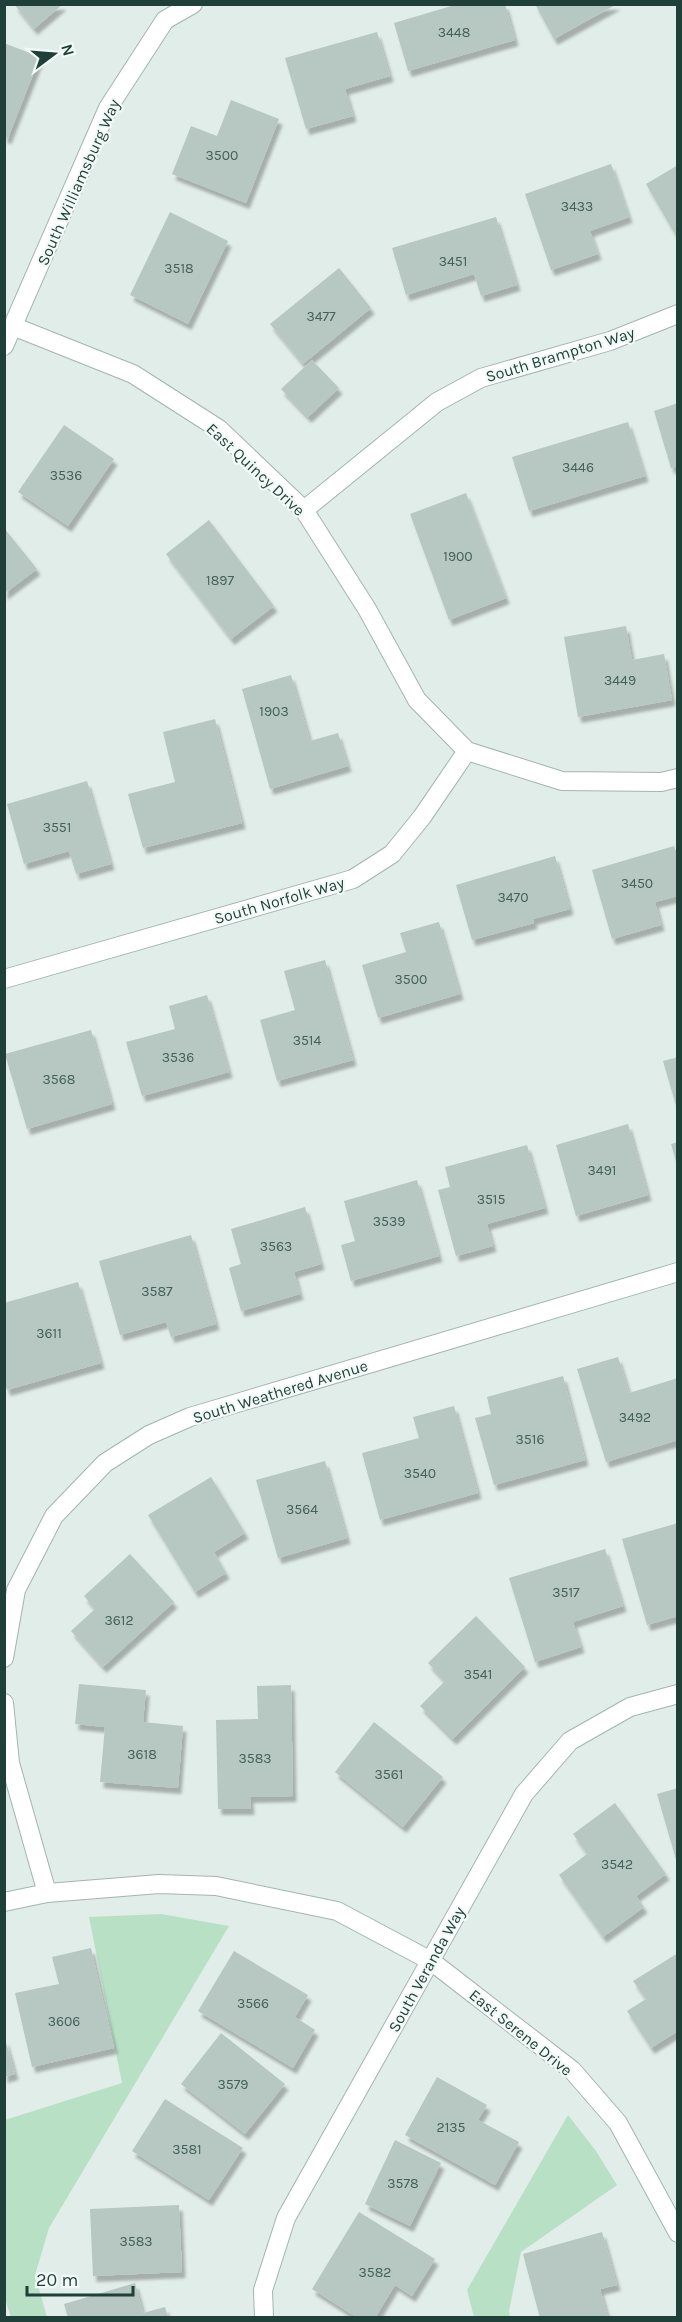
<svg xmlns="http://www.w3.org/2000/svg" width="682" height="2322" viewBox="0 0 682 2322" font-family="Karla,sans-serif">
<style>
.green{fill:#b7e0c5}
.building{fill:#b6c8c1;filter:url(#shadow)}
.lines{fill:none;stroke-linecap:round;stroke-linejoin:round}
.minor-casing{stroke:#a3b5b0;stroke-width:20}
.minor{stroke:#fff;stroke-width:18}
.labels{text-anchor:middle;stroke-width:4.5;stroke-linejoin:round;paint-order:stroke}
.number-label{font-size:14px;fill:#45615b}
.street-label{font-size:16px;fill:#1f3f39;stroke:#f2f9f6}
</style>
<defs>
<filter id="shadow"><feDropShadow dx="3.5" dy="6" stdDeviation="1.5" flood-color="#0004"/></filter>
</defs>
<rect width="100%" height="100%" fill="#e1ede8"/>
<path class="green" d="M161,1914L229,1926L49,2228L35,2275L47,2317H11L4,2296L5,2120L122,2083L89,1917Z
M568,2115L596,2151L617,2185L521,2252L509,2311L510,2317H474L467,2290Z"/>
<path class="building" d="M14,4H63L34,29Z
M458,4H505L515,40L408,71L394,23Z
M535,4H617L554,39Z
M377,32L390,76L345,89L353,116L306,129L285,58Z
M4,43L40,57L8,138L4,137Z
M231,100L279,119L246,203L172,174L191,126L217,136Z
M611,164L629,217L590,231L598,254L551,270L525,194Z
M678,165V233L675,234L646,184Z
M170,212L228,241L188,324L130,295Z
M496,217L517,285L481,296L474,274L406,295L392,248Z
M339,268L371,308L303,364L270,324Z
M312,360L339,388L308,417L281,389Z
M678,403V466L671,468L654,411Z
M628,422L645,476L529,511L512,457Z
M64,425L114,459L68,526L18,492Z
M466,493L506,598L449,620L410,514Z
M209,520L274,606L231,639L166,554Z
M4,528L37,569L4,594Z
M626,626L632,660L664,654L672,700L578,717L564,637Z
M291,675L310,741L338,733L348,766L270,789L242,689Z
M215,719L242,823L143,848L128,794L175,782L163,732Z
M87,781L111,864L76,874L69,851L24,864L7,804Z
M674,846L678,857V896L655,902L661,925L612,939L592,870Z
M555,856L570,909L533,919L534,923L472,940L456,885Z
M439,922L460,994L378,1018L362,965L406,952L400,933Z
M325,960L353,1060L277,1081L260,1020L295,1010L284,971Z
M207,995L229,1072L142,1096L126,1042L175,1029L169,1006Z
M91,1030L112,1104L27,1129L5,1054Z
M678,1057V1109H677L663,1061Z
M628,1124L648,1195L576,1216L556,1145Z
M678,1142V1165H677L671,1144Z
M527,1145L545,1208L487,1224L493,1246L456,1256L438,1190L450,1187L445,1167Z
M417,1180L439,1256L351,1281L341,1245L355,1241L344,1201Z
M305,1207L321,1264L294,1272L300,1294L241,1311L229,1268L241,1264L231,1229Z
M191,1235L216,1324L171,1337L166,1322L120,1335L99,1261Z
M78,1282L101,1363L7,1390L4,1381V1303Z
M618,1357L629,1393L678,1378V1440L606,1462L577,1369Z
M563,1376L585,1460L494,1485L475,1418L491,1414L487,1397Z
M454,1406L478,1493L380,1520L362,1453L419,1438L413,1417Z
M325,1461L347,1538L278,1558L256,1480Z
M211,1477L245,1533L214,1552L226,1573L195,1592L148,1515Z
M678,1523V1616L647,1625L622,1539Z
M605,1549L623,1606L573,1622L581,1647L535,1662L509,1578Z
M130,1554L174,1602L103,1667L71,1631L95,1609L84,1596Z
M476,1616L525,1667L453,1739L420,1706L445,1681L428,1663Z
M79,1684L146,1690L143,1722L183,1726L178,1788L100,1782L105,1727L75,1724Z
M291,1685L293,1796L250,1797L251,1809H218L216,1720L258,1719L257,1686Z
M374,1722L443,1777L403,1827L335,1772Z
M678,1788V1863H677L657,1794Z
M615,1803L666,1874L636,1896L644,1907L603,1937L559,1875L587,1854L573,1834Z
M91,1948L114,2048L32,2067L15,1993L59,1984L52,1957Z
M234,1951L308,1995L295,2017L315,2030L293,2068L198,2011Z
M678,1953V2031L651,2048L627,2011L646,1999L633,1981Z
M221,2033L285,2084L245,2134L181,2084Z
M5,2039L15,2074L4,2077V2040Z
M437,2077L487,2105L478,2120L519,2142L495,2185L405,2135Z
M165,2099L243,2148L209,2200L132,2151Z
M395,2140L441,2163L410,2226L365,2204Z
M179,2205L182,2272L93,2276L90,2209Z
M359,2212L435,2259L412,2296L395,2285L375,2318H358L312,2289Z
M602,2232L617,2285L600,2289L608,2318H540L523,2254Z
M135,2283L143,2313L165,2307L168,2318H68L64,2304Z"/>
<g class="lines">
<g class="minor-casing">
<path id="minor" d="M15,327L133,374L219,429L304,510L367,609L417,700L467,751
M4,346L108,108L165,20L193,4
M304,510L437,402L481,378L610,341L678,314
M4,979L353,879L392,854L422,817L467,751L562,781L661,782L678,778
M4,1658L16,1590L54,1516L105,1463L149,1435L190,1417L678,1272
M4,1703L10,1763L47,1893
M4,1902L47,1893L159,1884L216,1886L337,1911L431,1961L572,2070L618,2123L678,2233
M264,2318L263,2290L286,2218L524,1794L570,1741L630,1707L678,1694"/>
</g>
<use href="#minor" class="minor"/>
</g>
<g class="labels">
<g class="number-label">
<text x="454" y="37">3448</text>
<text x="222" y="160">3500</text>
<text x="577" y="211">3433</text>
<text x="453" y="266">3451</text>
<text x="179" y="273">3518</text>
<text x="321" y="321">3477</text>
<text x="578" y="472">3446</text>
<text x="66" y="480">3536</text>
<text x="458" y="561">1900</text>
<text x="220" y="585">1897</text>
<text x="620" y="685">3449</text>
<text x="274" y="716">1903</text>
<text x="57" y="832">3551</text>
<text x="637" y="888">3450</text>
<text x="513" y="902">3470</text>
<text x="411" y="984">3500</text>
<text x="307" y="1045">3514</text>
<text x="178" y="1062">3536</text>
<text x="59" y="1084">3568</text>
<text x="602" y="1175">3491</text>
<text x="491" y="1204">3515</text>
<text x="389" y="1226">3539</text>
<text x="276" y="1251">3563</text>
<text x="157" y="1296">3587</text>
<text x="49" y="1338">3611</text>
<text x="635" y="1422">3492</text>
<text x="530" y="1444">3516</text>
<text x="420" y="1478">3540</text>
<text x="302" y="1514">3564</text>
<text x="566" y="1597">3517</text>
<text x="119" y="1625">3612</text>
<text x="478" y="1679">3541</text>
<text x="142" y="1759">3618</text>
<text x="255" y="1763">3583</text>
<text x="389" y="1779">3561</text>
<text x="617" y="1869">3542</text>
<text x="253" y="2008">3566</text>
<text x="64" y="2026">3606</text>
<text x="233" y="2089">3579</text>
<text x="451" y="2132">2135</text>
<text x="187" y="2154">3581</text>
<text x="403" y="2188">3578</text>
<text x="136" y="2246">3583</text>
<text x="375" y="2277">3582</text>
</g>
<g class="street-label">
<text transform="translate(78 182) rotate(-66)" y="6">South Williamsburg Way</text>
<text transform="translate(560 354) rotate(-17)" y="6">South Brampton Way</text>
<text transform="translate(256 469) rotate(43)" y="6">East Quincy Drive</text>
<text transform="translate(279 900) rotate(-16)" y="6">South Norfolk Way</text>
<text transform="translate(280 1391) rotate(-17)" y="6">South Weathered Avenue</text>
<text transform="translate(426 1969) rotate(-61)" y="6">South Veranda Way</text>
<text transform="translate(521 2032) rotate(39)" y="6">East Serene Drive</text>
</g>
</g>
<rect width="682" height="2322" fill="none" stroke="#1f3f39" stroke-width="12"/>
<g transform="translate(54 54) rotate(74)" stroke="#f2f9f6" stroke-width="4.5" paint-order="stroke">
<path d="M0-4.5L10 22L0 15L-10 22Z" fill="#1f3f39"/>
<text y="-9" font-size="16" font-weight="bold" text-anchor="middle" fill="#1f3f39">N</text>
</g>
<path d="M27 2286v9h106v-9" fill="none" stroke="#1f3f39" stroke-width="3"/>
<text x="36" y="2286" font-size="18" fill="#1f3f39" stroke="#f2f9f6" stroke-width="4.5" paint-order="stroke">20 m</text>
</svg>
